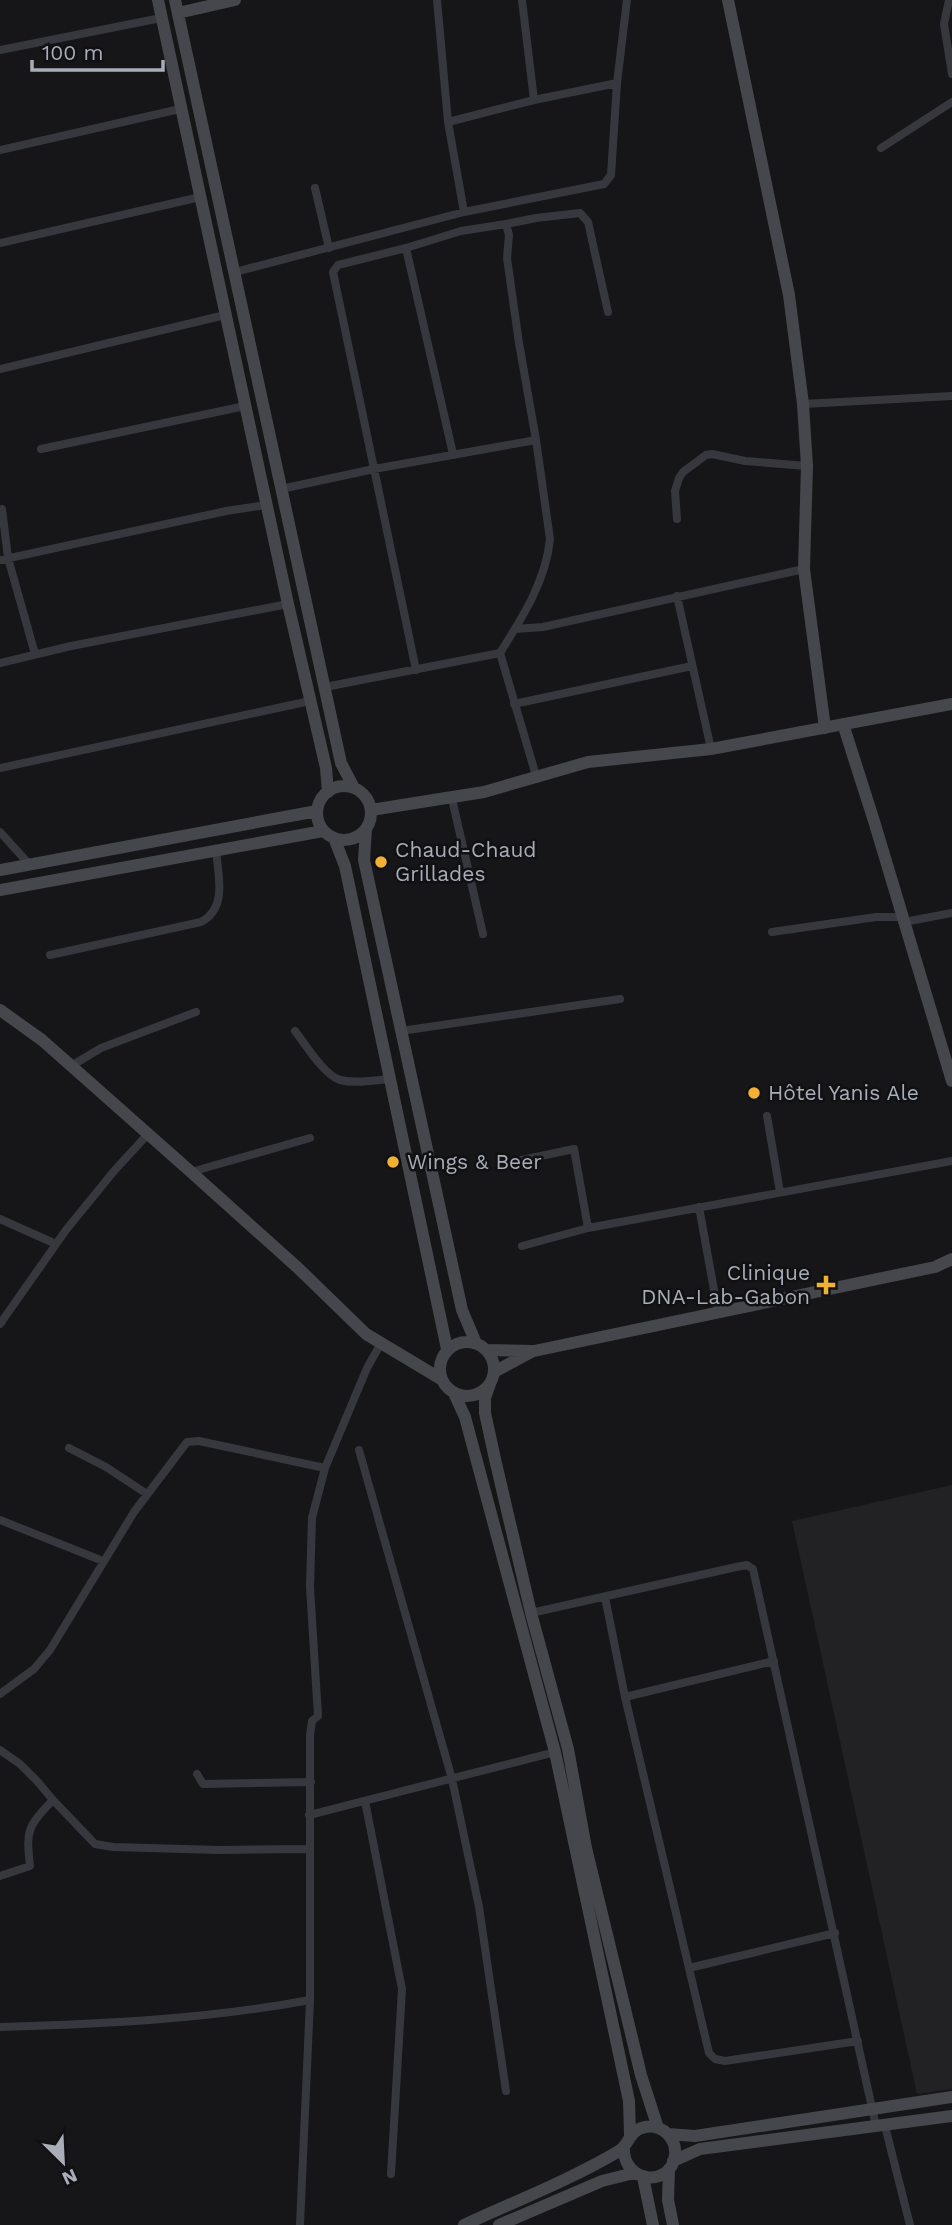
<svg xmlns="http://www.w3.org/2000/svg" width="952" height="2225" viewBox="0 0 952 2225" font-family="'Work Sans',sans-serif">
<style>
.built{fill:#222225}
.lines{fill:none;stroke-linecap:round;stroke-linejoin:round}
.street{stroke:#37383d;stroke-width:8}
.secondary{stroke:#45474d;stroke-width:12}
.poi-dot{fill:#f2b134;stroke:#111113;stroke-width:2.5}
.labels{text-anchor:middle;stroke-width:5;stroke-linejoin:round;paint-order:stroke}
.poi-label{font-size:21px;fill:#a8adb8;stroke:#111113;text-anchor:start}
</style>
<rect width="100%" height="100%" fill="#161618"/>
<path class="built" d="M952,1485V2089L917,2094L792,1521Z"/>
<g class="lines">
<path class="street" d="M437,0L448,122L464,212
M522,0L534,100
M949,0L944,24L952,74
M0,50L161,18
M448,122L534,100L617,83
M881,148L952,102
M0,150L180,109
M315,188L329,248
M0,243L200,197
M406,248L461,231L506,224
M235,272L464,212L604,184L611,175L617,83L627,0
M0,369L225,315
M803,404L952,396
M41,449L245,406
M281,489L374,469L536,440
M2,509L8,558L35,654
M677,519L675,491L679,478L683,472L706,455L712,454L745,461L807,466
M0,560L226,511L266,505
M677,596L711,749
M515,629L543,627L804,569
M500,653L537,779
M0,663L71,646L288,604
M416,670L333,272L338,265L406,248L453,454
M325,687L500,653C522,618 546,581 550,539L536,440L519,343L507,258L509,235L506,224L536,218L580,213L588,222L608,312
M514,704L692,666
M0,768L310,701
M452,799L483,934
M0,832L29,864
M904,922L952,913
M772,932L876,917H903
M50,955L201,922C228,908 218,875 216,850
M295,1031C306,1045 324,1075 340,1080C356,1084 375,1080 391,1079
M401,1031L620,999
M71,1066L101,1048L196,1012
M767,1116L780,1192
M503,1164L574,1149L588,1228L952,1161
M191,1172L310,1138
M699,1207L718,1312
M0,1219L56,1244
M522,1246L588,1228
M0,1324L66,1230L114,1171L148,1134
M69,1448L106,1467L147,1494
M359,1450L452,1779L479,1907L506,2091
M0,1520L103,1561
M605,1597L625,1697L709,2053L715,2059L725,2061L858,2041
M531,1613L736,1567L747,1565L753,1569L876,2126
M0,1694L34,1669L50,1650L134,1512L187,1442L199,1441L325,1468
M625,1697L774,1661
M0,1750L20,1764L37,1781L53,1800L95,1844L113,1847L219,1850L309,1849
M197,1774L203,1784L311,1782
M365,1801L402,1989L391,2174
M309,1815L555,1752
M0,1876L30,1866C26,1830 27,1827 53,1800
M689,1968L835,1933
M0,2027C104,2024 208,2019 310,2000
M885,2126L910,2225
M300,2225L310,2000V1736L312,1721L318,1716L310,1587L312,1518L325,1468L367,1368L380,1345"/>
<path class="secondary" d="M158,0L288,604L326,768L328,792
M175,0L341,763L354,788
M728,0L789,295L803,404L807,466L804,569L825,728
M178,13L235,0
M843,724L874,821L952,1081
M317 813a27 27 0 1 1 54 0a27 27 0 1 1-54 0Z
M371,810L484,792L588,762L711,749L952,704
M366,829L364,860L462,1310L476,1343
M334,838L345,866L447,1349
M0,870L317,811
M0,890L323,831
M0,1010L42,1040L191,1172L298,1268L366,1334L441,1379
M440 1369a27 27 0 1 1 54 0a27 27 0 1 1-54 0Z
M487,1350L534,1351L935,1267L952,1259
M494,1372L533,1351
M490,1384L485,1398V1413L495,1459L531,1613L568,1749L586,1848L641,2075L658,2128
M454,1393L465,1417L555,1752L629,2101L630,2135
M668,2134L695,2136L952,2097
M673,2161L700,2149L952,2116
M669,2169L668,2200L673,2225
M643,2177L653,2225
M464,2225C516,2201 570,2180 619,2151C630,2144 629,2130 645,2127C663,2124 677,2139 675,2156C670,2188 623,2183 624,2148
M499,2225L602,2181L634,2173"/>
</g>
<g class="poi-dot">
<circle cx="381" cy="862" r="7"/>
<circle cx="754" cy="1093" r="7"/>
<circle cx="393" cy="1162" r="7"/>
<path d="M822.5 1274.5h7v7h7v7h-7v7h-7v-7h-7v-7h7z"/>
</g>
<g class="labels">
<g class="poi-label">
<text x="395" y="857">Chaud-Chaud<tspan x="395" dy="24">Grillades</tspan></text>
<text x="768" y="1100">Hôtel Yanis Ale</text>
<text x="407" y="1169">Wings &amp; Beer</text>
<text x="810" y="1280" text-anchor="end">Clinique<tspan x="810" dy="24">DNA-Lab-Gabon</tspan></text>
</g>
</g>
<g transform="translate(63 2162) rotate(156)" stroke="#111113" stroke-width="5" paint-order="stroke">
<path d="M0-5L12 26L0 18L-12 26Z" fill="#a8adb8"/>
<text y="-10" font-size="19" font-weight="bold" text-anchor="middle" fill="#a8adb8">N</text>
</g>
<path d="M32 60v10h131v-10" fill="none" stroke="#a8adb8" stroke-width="3.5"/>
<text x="42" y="60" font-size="21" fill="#a8adb8" stroke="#111113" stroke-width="5" paint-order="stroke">100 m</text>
</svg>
